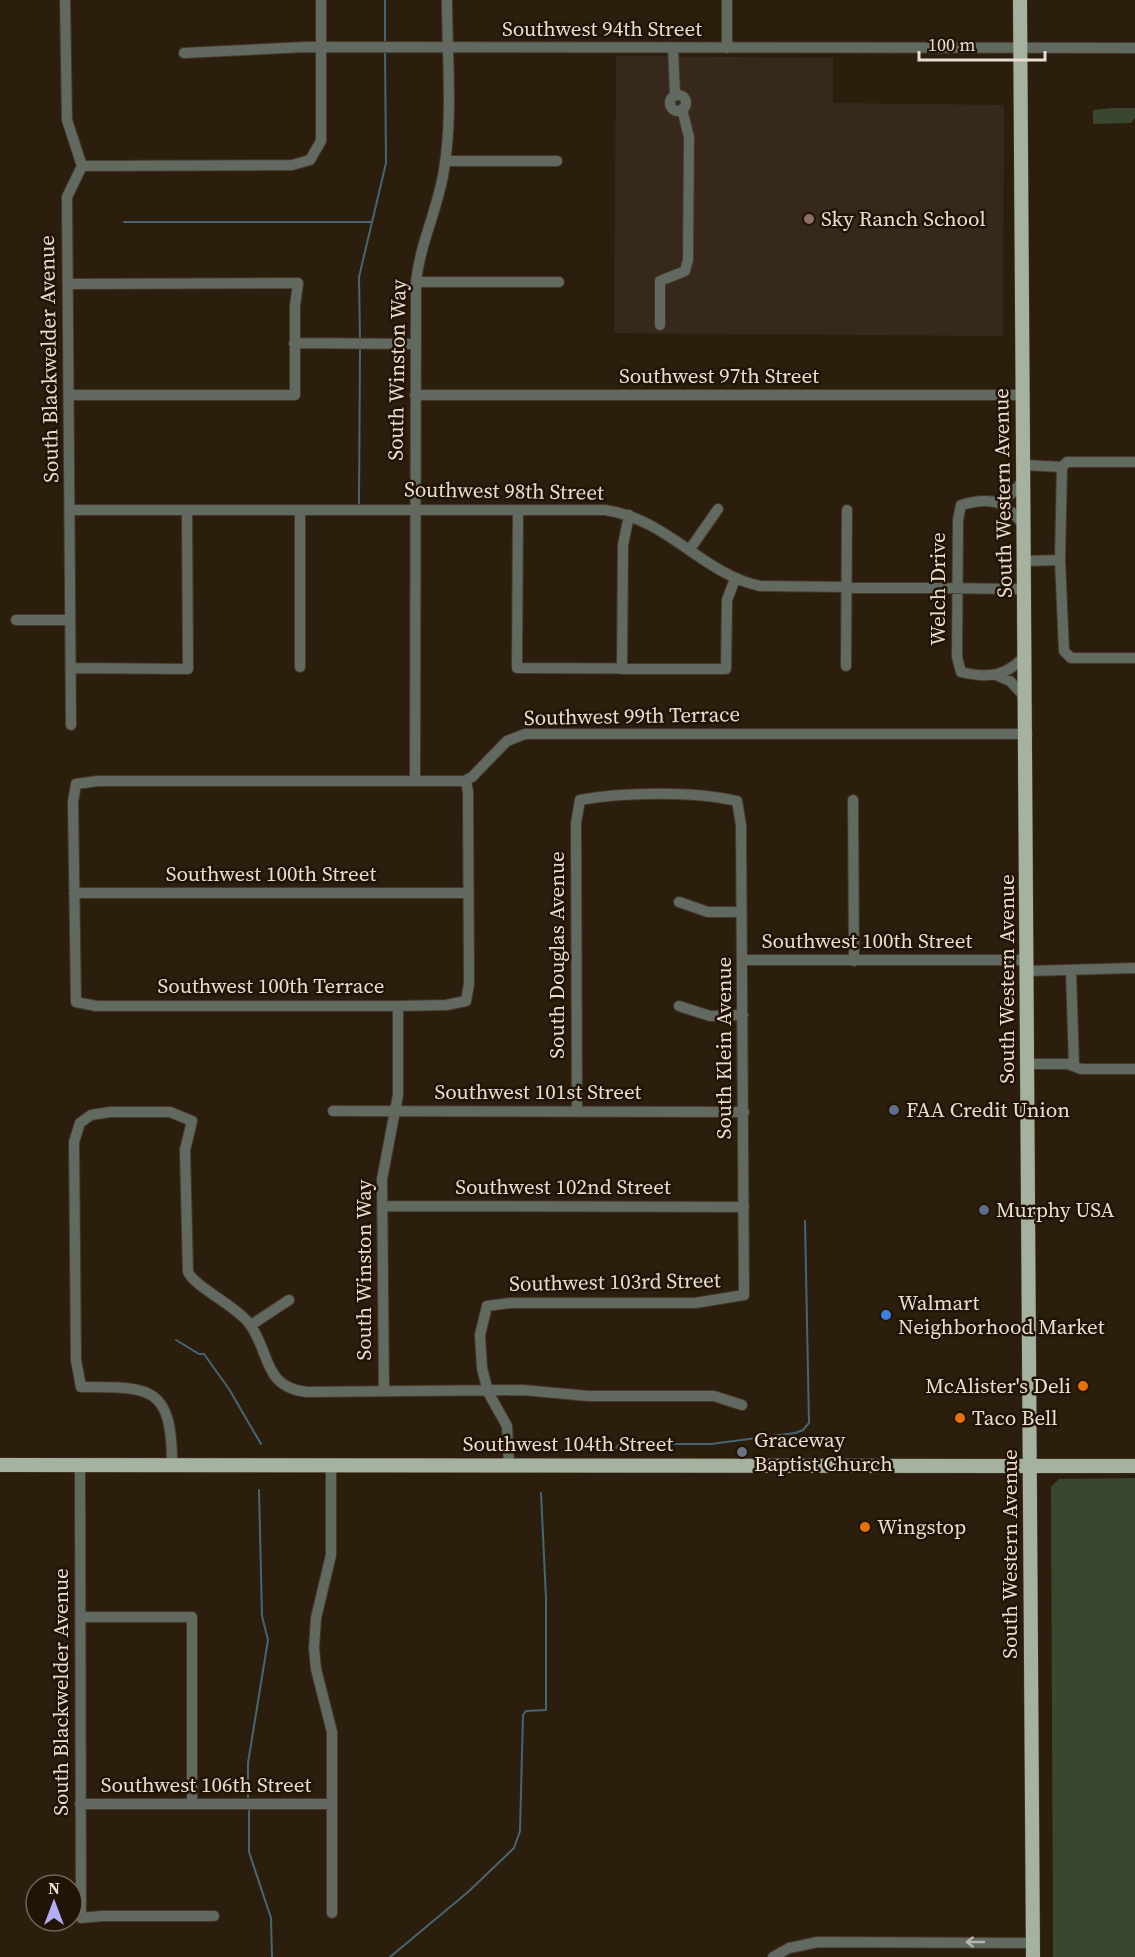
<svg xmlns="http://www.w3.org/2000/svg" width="1135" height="1957" viewBox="0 0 1135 1957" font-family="'Source Serif 4',serif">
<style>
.education{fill:#36291c}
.green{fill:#3b462f}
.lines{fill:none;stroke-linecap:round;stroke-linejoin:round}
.stream{stroke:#476673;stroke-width:2}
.minor-casing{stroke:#463929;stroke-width:12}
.major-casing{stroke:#463929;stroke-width:15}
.minor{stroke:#626960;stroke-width:10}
.major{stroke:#a4b29f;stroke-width:14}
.oneway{stroke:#b8b4aa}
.education-dot{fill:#8d6e63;stroke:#221404;stroke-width:2}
.service-dot{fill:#5c6f8a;stroke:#221404;stroke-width:2}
.shop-dot{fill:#3f7fe0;stroke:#221404;stroke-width:2}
.food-dot{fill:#e8710a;stroke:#221404;stroke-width:2}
.worship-dot{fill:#6b7280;stroke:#221404;stroke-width:2}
.labels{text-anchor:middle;stroke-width:5;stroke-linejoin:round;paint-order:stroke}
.street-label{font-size:21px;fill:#e7ddd2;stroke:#221404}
.poi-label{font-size:21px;fill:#e7ddd2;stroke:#221404;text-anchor:start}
</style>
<rect width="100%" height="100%" fill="#2c1e0d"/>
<path class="education" d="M616,56L833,58V103L1004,105L1003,336L614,333Z"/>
<path class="green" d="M1113,108H1135V118L1131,123L1093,124V110Z
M1135,1478V1957H1053L1051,1487L1059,1479Z"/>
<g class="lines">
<path class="stream" d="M385,0V45
M124,222H372
M360,339L359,277L386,163L385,50
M359,503L360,347
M176,1340L199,1354H204L229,1389L261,1444
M616,1448L619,1444H711L795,1433L803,1430L809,1423L805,1221
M248,1797V1763L268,1640L262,1616L259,1490
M249,1811V1852L271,1918L272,1957
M390,1957L468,1892L514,1848L520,1831L523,1715L526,1711L546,1710V1598L541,1493"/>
<g class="minor-casing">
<path id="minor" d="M65,0L67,120L82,166L67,197L71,725
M727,0V48
M673,48L675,95
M184,53L305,47L1135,48
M670 103a8 8 0 1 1 16 0a8 8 0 1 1-16 0Z
M445,161H557
M82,166L292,165L310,160L321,141V0
M416,282H559
M68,284L298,283L295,306V395H69
M660,325V281L685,271L688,260L689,137L682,109
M294,343L415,344
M415,395H1024
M1135,462H1067L1062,467L1060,560L1064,651L1071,658H1135
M1024,465L1062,467
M997,502L1011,494L1024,480
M70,510H605C668,519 701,573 760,586L1025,589
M518,510L517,668L726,669L727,600L735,579
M1025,527C1005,501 993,496 961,505L958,520L957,657L961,672C990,679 1006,676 1026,655
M690,549L718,509
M1025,561L1060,560
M16,620H70
M846,666L847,510
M300,667V510
M71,668L188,669L187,510
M622,669L623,545L629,515
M998,676L1010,681L1025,697
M415,781L416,282C420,243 438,209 444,170C453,115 447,56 447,0
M466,781L468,792L469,984L466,1001L446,1005L398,1006H96L76,1002L73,802L76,784L98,781H464L472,777L507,741L525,734H1027
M853,800L854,961
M74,893H468
M679,902L708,912H741
M743,960H1028
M1071,970L1074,1066
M1028,971L1135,968
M679,1006L710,1016L743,1015
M1029,1064H1068L1081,1069H1135
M333,1111L744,1112
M383,1206L744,1207
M251,1325L289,1300
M384,1391L382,1179L398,1095V1006
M80,1465L81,1918L102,1916H214
M172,1465C172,1385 151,1387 81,1387L76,1360L74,1142L80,1123L91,1115L110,1112H170L192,1121L185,1150L188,1272C195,1287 233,1304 248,1322C271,1350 261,1387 307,1392L523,1390L588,1396H714L742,1405
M331,1465V1555L316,1618L314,1648L316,1669L332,1732V1913
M509,1465L507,1426L488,1392L482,1368L480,1335L487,1306L510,1303H695L744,1295L741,825L737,801C694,791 623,792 580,800L576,823L577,1111
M80,1617H192V1804
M80,1804H332
M773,1957L789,1948L818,1942L1033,1943"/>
</g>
<g class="major-casing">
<path id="major" d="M1020,0L1033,1957
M0,1465L1135,1466"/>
</g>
<use href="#minor" class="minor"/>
<use href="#major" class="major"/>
</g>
<defs><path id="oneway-shaft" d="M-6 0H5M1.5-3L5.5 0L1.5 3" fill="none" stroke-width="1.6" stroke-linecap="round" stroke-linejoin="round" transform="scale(1.5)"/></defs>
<use class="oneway" href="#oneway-shaft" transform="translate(975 1942) rotate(-180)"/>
<circle class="education-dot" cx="809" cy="219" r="6"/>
<g class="service-dot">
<circle cx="894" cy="1110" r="6"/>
<circle cx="984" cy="1210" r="6"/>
</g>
<circle class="shop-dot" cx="886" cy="1315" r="6"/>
<g class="food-dot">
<circle cx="1083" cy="1386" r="6"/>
<circle cx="960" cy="1418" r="6"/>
<circle cx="865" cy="1527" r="6"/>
</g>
<circle class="worship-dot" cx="742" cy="1452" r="6"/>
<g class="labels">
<g class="street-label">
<text x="602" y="36">Southwest 94th Street</text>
<text transform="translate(49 359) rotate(-91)" y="7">South Blackwelder Avenue</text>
<text transform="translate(397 370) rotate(-89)" y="7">South Winston Way</text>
<text x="719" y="383">Southwest 97th Street</text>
<text transform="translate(504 491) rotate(1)" y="7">Southwest 98th Street</text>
<text transform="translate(1003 493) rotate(-91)" y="7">South Western Avenue</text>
<text transform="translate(938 589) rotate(-90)" y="7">Welch Drive</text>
<text transform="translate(632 716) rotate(-1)" y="7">Southwest 99th Terrace</text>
<text x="271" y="881">Southwest 100th Street</text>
<text x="867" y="948">Southwest 100th Street</text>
<text transform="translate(557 955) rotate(-90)" y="7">South Douglas Avenue</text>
<text transform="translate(1007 979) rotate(-90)" y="7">South Western Avenue</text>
<text x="271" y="993">Southwest 100th Terrace</text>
<text transform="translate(724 1048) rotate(-90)" y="7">South Klein Avenue</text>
<text x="538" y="1099">Southwest 101st Street</text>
<text x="563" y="1194">Southwest 102nd Street</text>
<text transform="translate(364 1270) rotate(-90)" y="7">South Winston Way</text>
<text transform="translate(615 1282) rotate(-1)" y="7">Southwest 103rd Street</text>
<text x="568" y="1451">Southwest 104th Street</text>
<text transform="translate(1010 1554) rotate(-90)" y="7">South Western Avenue</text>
<text transform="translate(61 1692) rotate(-90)" y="7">South Blackwelder Avenue</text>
<text x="206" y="1792">Southwest 106th Street</text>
</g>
<g class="poi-label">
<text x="821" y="226">Sky Ranch School</text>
<text x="906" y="1117">FAA Credit Union</text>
<text x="996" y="1217">Murphy USA</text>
<text x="898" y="1310">Walmart<tspan x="898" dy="24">Neighborhood Market</tspan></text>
<text x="1071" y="1393" text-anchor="end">McAlister's Deli</text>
<text x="972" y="1425">Taco Bell</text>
<text x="754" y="1447">Graceway<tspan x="754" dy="24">Baptist Church</tspan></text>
<text x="877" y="1534">Wingstop</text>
</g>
</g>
<g transform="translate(54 1903)"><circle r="28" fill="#221404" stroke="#716456" stroke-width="1.5"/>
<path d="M0-4.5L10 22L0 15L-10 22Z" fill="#b3adf9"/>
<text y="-9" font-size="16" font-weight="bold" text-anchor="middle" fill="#e7ddd2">N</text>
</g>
<path d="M919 51v9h126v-9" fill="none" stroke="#e7ddd2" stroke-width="3"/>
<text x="928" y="51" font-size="18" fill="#e7ddd2" stroke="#221404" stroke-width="4.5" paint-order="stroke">100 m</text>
</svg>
